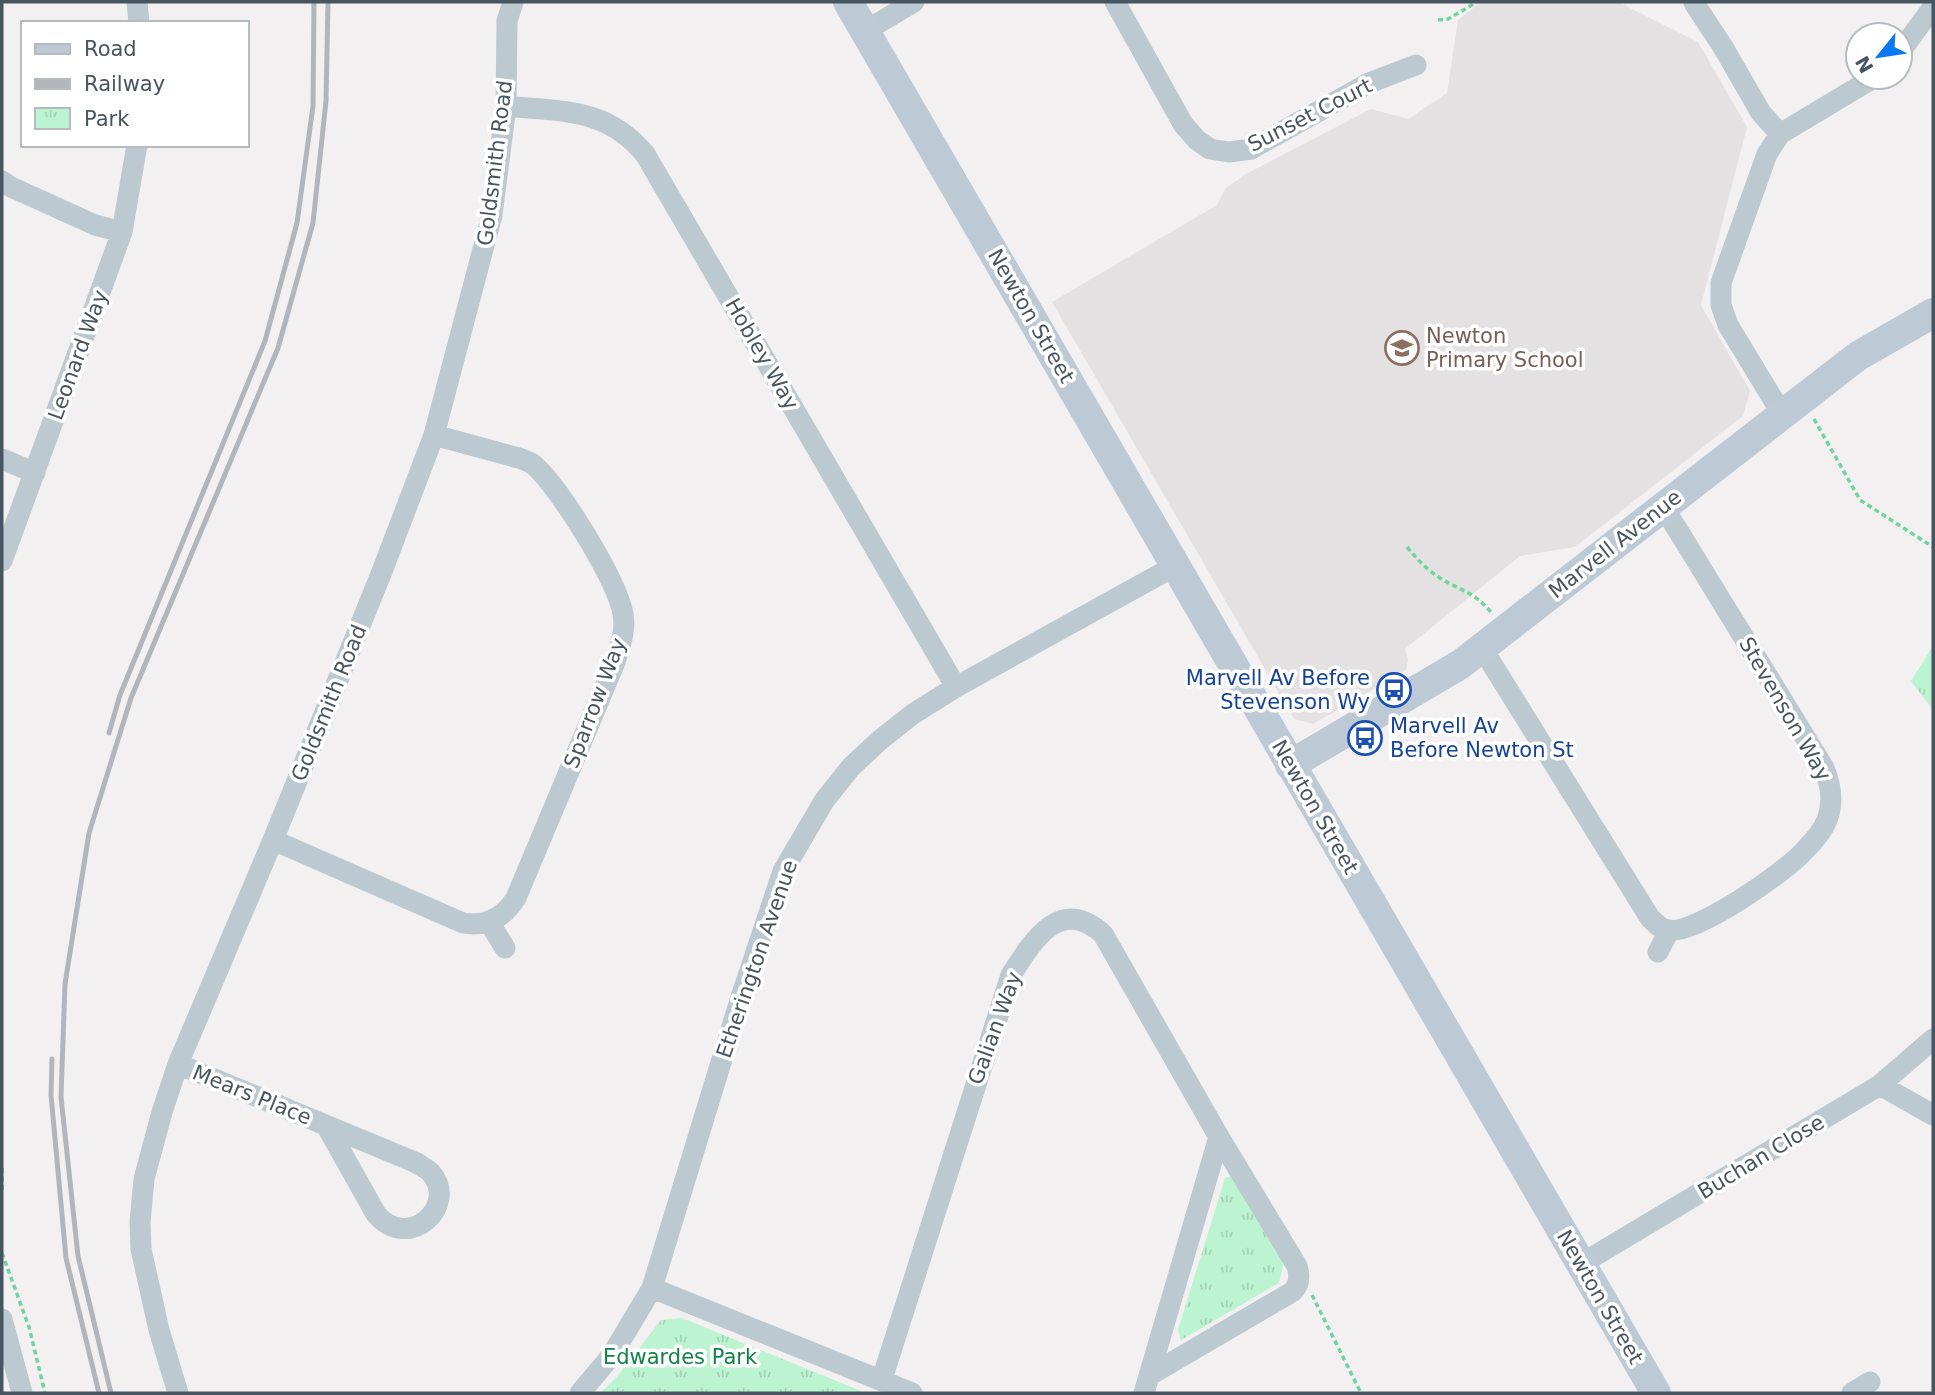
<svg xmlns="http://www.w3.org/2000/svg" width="1935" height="1395" viewBox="0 0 1935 1395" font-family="'DejaVu Sans',sans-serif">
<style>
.education{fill:#e4e1e3}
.park{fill:url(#park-tufts)}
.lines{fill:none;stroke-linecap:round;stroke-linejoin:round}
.path{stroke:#71d4a0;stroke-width:3.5;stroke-dasharray:5 3.5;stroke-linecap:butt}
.street{stroke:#bdc9d1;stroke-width:21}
.secondary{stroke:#bdcad6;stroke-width:30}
.rail{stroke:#b2b6bb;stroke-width:5}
.labels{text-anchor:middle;stroke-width:7;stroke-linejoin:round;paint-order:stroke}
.street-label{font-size:21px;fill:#475560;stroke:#fff}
.education-label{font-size:21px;fill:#785e54;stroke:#fff;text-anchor:start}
.transit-label{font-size:21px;fill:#164399;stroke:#fff;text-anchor:end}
.park-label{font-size:21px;fill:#108345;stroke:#fff}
</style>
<defs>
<pattern id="park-tufts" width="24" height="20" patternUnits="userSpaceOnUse" patternTransform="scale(1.75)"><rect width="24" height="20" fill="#bcf3d0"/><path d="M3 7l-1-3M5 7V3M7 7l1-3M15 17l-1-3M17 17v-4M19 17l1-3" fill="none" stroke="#a3d2b5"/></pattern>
</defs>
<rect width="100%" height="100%" fill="#f3f0f1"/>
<path class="education" d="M1481,2H1618L1698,42L1747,127L1701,305L1750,391L1743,416L1575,547L1520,556L1405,649L1408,660L1406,670L1313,724L1294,719L1052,302L1217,205L1225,189L1244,175L1371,109L1408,119L1447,93L1458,20Z"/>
<path class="park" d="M1933,646V710L1911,681Z
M1235,1175L1284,1261L1279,1283L1181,1340L1178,1330L1225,1178Z
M682,1318L866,1393H600L615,1379L661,1320Z"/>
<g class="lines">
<path class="path" d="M1438,20L1448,19L1477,2
M1814,419L1860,500L1933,547
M1407,547C1417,559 1427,570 1440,578C1461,591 1473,591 1491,612
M2,1168V1191
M2,1253L29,1327L45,1393
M1312,1295L1361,1393"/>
<path class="street" d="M137,2L139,23
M1115,2L1183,124L1197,140L1210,149L1229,152L1251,149L1369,83L1416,65
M1694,3L1723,47L1761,113L1780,134
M865,31L914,2
M1900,52L1933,7
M506,106C562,112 606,107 645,154L956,687
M2,181L11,187L95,225L122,232
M1782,414L1728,325L1721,305V283L1767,154L1780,134L1875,77
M2,459L35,473
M2,561L122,232L137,145
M1482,648L1650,918C1655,923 1661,929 1668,930C1694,936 1787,871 1805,850C1813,842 1823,830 1827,820C1834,802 1831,785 1824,768L1663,506
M273,840L463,923C487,927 504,917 516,898L615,662C620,646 626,631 623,614C617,580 560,488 534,465C530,462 524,460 519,458L434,435
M489,922L505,948
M1658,952L1669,931
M178,1064L417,1163C421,1166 428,1169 431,1173C459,1205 409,1253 376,1214L326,1125
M1880,1085L1933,1115
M1581,1264L1880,1085L1933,1039
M652,1288L912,1393
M2,1319L22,1393
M882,1379L1011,975C1034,939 1060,896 1103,934L1219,1137L1297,1266C1300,1276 1300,1285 1292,1292L1150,1375
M178,1393L159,1330L141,1249L140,1222L144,1179L162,1112L178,1064L273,840L381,574L434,435L492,215L506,106L507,21L513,2
M580,1393L612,1355L652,1288L741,997L783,871L824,801L851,767L880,740L913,714L956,687L1175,566
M1144,1393L1219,1137
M1852,1393L1870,1382"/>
<path class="secondary" d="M848,2L1656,1393
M1290,765L1461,664L1858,356L1933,313"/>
<path class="rail" d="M109,733L120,695L265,341L297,223L313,106L314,2
M52,1059L51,1095L66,1258L99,1393
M111,1393L78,1256L61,1097L65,984L89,833L131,698L278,348L313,223L326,101L328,2"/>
</g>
<defs>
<g id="school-ring" transform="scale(1.75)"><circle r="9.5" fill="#fff" stroke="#8d6e63" stroke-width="1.5"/><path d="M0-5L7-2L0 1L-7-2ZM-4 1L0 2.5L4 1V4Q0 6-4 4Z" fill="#8d6e63"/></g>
<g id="bus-ring" transform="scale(1.75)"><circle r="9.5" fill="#fff" stroke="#1a4fb4" stroke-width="1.5"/><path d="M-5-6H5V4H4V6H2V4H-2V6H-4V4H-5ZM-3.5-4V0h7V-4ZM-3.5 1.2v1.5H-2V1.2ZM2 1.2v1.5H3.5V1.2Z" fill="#1a4fb4"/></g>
</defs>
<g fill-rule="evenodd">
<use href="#school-ring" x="1402" y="348"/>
<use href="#bus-ring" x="1394" y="690"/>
<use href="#bus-ring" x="1365" y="738"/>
</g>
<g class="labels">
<g class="street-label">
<text transform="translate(1310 115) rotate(-27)" y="7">Sunset Court</text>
<text transform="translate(495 163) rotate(-83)" y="7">Goldsmith Road</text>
<text transform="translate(1031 316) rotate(60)" y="7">Newton Street</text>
<text transform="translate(762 354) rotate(60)" y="7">Hobley Way</text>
<text transform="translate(78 355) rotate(-70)" y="7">Leonard Way</text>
<text transform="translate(1615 544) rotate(-38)" y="7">Marvell Avenue</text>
<text transform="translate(329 703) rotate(-68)" y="7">Goldsmith Road</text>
<text transform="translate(595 703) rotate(-69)" y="7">Sparrow Way</text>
<text transform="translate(1785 709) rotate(60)" y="7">Stevenson Way</text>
<text transform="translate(1315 807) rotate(60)" y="7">Newton Street</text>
<text transform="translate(757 959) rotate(-71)" y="7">Etherington Avenue</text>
<text transform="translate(995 1028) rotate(-70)" y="7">Galian Way</text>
<text transform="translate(252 1095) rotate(22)" y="7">Mears Place</text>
<text transform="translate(1761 1157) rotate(-31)" y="7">Buchan Close</text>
<text transform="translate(1600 1297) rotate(60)" y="7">Newton Street</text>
</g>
<g class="education-label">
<text x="1426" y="343">Newton<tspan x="1426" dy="24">Primary School</tspan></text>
</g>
<g class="transit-label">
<text x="1370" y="685">Marvell Av Before<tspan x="1370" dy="24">Stevenson Wy</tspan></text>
<text x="1390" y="733" text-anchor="start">Marvell Av<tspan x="1390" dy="24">Before Newton St</tspan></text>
</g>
<g class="park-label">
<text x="680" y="1364">Edwardes Park</text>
</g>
</g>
<rect width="1935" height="1395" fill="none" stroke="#475560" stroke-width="7"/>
<rect x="21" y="21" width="228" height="126" fill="#ffffff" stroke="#b5bbbf" stroke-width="2"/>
<rect x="35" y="44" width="35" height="10" fill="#bdcad6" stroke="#b5bbbf" stroke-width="2"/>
<text x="84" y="56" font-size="21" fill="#475560">Road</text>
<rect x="35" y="79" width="35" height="10" fill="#b2b6bb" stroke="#b5bbbf" stroke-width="2"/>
<text x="84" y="91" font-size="21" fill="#475560">Railway</text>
<rect x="35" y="108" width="35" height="21" fill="url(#park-tufts)" stroke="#b5bbbf" stroke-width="2"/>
<text x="84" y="126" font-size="21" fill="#475560">Park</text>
<g transform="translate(1879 56) rotate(240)"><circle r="33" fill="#ffffff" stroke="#b5bbbf" stroke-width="2"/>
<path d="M0-5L12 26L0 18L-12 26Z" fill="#0a78f3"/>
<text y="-10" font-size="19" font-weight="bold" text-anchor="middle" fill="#475560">N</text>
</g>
</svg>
